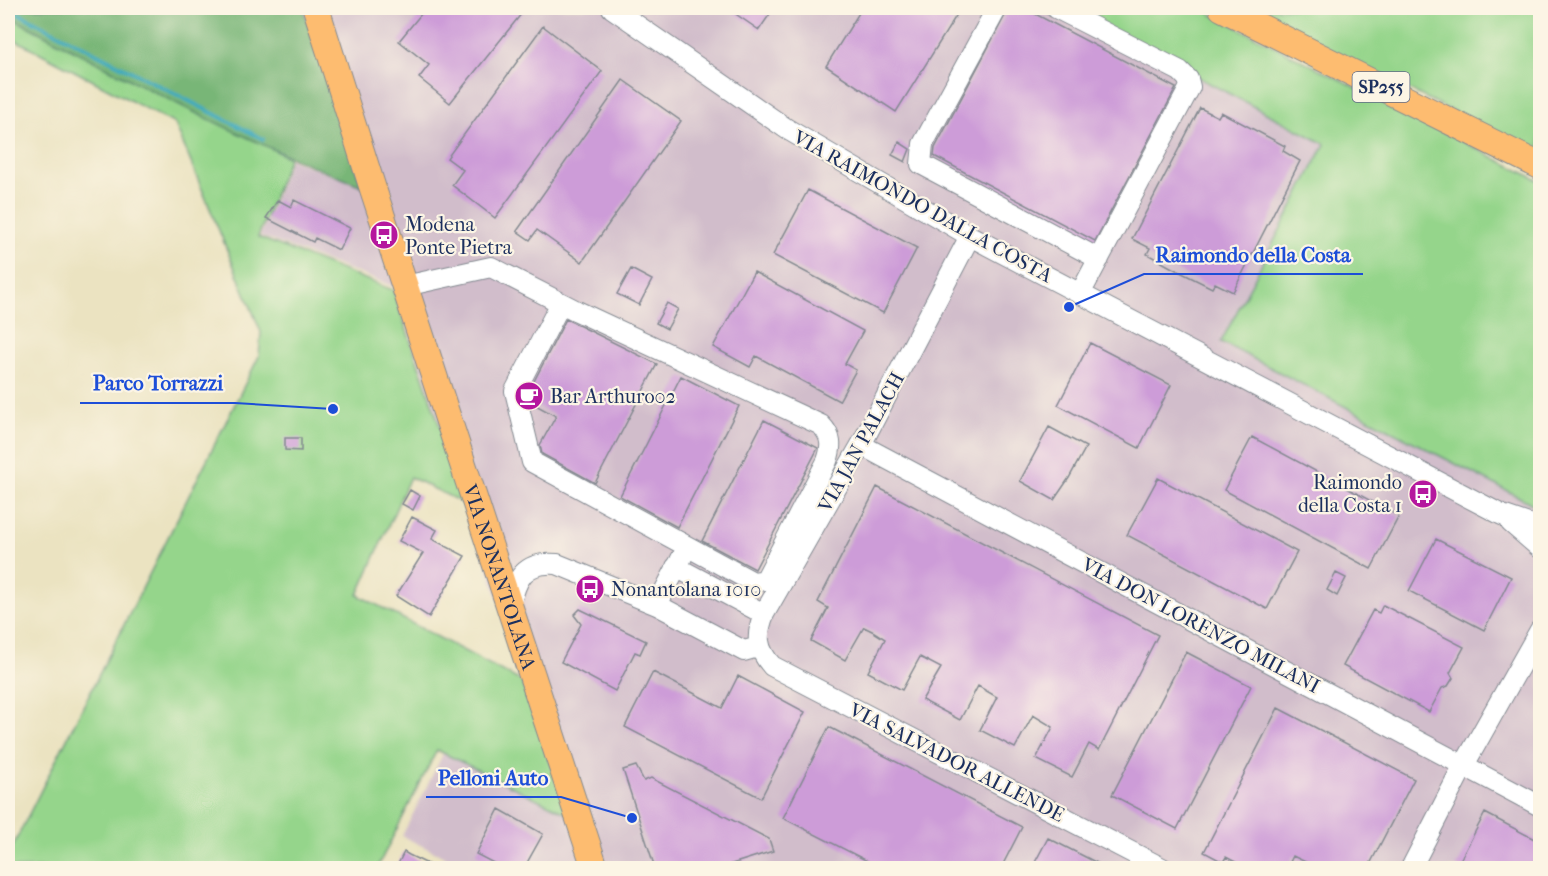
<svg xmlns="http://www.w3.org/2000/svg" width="1548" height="876" viewBox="0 0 1548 876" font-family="'IM FELL French Canon',serif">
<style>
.industrial{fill:#d1bdcb}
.green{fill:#95d58b;stroke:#588274;stroke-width:1.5}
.forest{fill:#78b677;stroke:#4a726a;stroke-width:1.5}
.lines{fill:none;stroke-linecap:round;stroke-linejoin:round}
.stream{stroke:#40abbf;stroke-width:4}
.building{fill:#cd9cd8}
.minor-casing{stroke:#838990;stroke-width:22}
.major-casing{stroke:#838990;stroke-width:28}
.minor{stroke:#fff;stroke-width:20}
.major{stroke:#fdbc6f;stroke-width:26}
.labels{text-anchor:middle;stroke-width:4.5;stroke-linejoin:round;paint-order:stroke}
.shield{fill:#fcf5e5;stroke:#5e6a86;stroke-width:1.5}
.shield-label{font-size:18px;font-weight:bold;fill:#1b2f5e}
.street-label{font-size:20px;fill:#1b2f5e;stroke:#fcf5e5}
.poi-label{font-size:20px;fill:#1b2f5e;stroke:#fcf5e5;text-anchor:start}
.leader{fill:none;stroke:#1d4ed8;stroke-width:2}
.callout-dot{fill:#1d4ed8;stroke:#fcf5e5;stroke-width:2}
.callout-label{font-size:21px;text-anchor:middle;font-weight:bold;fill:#1d4ed8;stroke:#fcf5e5;stroke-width:4.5;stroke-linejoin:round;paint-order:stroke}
</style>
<rect width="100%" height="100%" fill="#fcf5e5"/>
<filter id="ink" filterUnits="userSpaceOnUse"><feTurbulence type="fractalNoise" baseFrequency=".0167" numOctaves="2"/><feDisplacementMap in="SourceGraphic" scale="12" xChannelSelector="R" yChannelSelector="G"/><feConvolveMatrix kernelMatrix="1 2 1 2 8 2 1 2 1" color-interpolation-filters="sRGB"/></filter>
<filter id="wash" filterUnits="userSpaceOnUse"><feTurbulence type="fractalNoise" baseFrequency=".008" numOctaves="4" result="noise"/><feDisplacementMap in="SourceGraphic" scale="24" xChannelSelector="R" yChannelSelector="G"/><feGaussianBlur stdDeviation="1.35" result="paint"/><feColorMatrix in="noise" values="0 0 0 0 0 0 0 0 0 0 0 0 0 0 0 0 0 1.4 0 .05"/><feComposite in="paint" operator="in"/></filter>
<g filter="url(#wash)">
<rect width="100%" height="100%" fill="#ebe3c1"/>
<path class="industrial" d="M303,8H1066L1325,144L1221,341L1540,508V868H467L402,836L444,752L569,814L395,287L260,236L290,159L361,186Z"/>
<path class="green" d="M8,8L289,158L258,237L393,290L467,505L410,477L358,595L521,681L570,815L437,750L377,868H8V856L259,356L261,332L175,124L8,36Z
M1066,8H1199L1540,181V508L1221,342L1325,144Z
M1245,8H1540V155Z"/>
<path class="forest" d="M8,8H303L362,186C239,140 124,76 8,16Z"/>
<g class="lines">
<path class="stream" d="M8,8L263,139"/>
</g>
<g id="blocks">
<path class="building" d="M426,8H526L450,103L419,78L429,65L399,41Z
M727,8H774L759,30Z
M862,8H961L896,112L826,66Z
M1009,8H1024L1176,88L1095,241L934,156L935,148Z
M543,26L602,71L495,218L452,185L463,170L447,158Z
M623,80L681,121L582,262L537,230L530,240L517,231Z
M1200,108L1218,117L1221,112L1285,146L1283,151L1300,161L1233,292L1215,283L1212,288L1178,271L1147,254L1150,248L1132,239Z
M899,142L910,149L905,162L892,155Z
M808,190L917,248L883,313L773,255Z
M278,200L291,207L294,200L350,228L339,250L315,238L313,242L266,218Z
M631,269L652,280L639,305L617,294Z
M754,272L863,331L845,364L856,370L839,401L756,356L750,367L713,347Z
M667,303L678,309L667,329L656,323Z
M566,319L657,364L595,483L542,454L540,445L556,416L530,402L528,393Z
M1090,343L1171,385L1139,448L1058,405Z
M681,376L739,406L677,527L620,496Z
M764,420L818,448L755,569L702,541Z
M1049,427L1086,447L1069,478L1054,500L1020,481Z
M1252,437L1399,516L1371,569L1224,490Z
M285,438H301V451L285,450Z
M1158,478L1297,552L1267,609L1127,535Z
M877,487L1158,635L1099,750L1089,744L1072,777L1036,759L1053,727L1033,715L1015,748L980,730L997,697L978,686L960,720L922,700L941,668L920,657L902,690L868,672L885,639L874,632L864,627L845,660L811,641L828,608L818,602Z
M410,490L420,496L413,510L402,504Z
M412,517L437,530L432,539L465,556L429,617L396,596L423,553L399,541Z
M1436,539L1511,577L1484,630L1409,591Z
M1336,573L1346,578L1337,596L1327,590Z
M1383,605L1464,647L1450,673L1453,678L1448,686L1442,688L1429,712L1343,666L1373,610L1379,613Z
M580,609L646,641L640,654L635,652L615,691L561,662L581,624L574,615Z
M1186,652L1251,686L1177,829L1112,795Z
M653,672L722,708L738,676L805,712L761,798L625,727Z
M1278,708L1414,779L1368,868H1318L1293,856L1287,868H1247L1226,857L1223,862L1204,852Z
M829,727L1022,827L1001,868H881L783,818Z
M636,766L644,781L651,778L769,839L773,851L719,868H655L623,770Z
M499,809L543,834L524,868H503L476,854Z
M1485,813L1540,842V868H1456Z
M1048,838L1107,868H1032Z
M404,852L409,855L436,868H396Z"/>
</g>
</g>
<g filter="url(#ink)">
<use href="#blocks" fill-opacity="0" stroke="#838990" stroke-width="1.5"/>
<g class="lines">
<g class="minor-casing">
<path id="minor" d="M612,8L787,129L970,236L1502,515L1540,528
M997,8L923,144L921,164L1099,259
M1056,8L1180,71L1188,79L1190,87L1080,294
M970,236L861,445L764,614C756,635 756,648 772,666L1162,868
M405,286L491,267L577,311L821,425C832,436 832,447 827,461L765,580L753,582L532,462L515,391L561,303
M861,445L1540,806
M1511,523L1540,548
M676,567L764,614
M657,605L682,557
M510,607C516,578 524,561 557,564L657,605L744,651L758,647
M1411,868L1464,765L1540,630"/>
</g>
<g class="major-casing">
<g id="major">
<path id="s1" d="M316,8L372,186L595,868"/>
<path d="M1222,8L1540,166"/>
</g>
</g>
<use href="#minor" class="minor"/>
<use href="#major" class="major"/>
</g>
</g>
<defs>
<g id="bus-disc" transform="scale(1.5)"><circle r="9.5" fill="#b5179e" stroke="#fcf5e5"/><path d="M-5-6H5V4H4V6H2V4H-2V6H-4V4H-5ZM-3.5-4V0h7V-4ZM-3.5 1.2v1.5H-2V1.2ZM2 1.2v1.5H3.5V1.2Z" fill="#fff"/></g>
<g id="cafe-disc" transform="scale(1.5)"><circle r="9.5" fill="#b5179e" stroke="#fcf5e5"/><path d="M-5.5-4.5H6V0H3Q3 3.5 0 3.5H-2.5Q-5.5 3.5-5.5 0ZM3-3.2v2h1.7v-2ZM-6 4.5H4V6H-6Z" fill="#fff"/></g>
</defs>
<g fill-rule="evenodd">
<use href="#bus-disc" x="384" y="235"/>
<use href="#cafe-disc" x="529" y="396"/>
<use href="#bus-disc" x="1423" y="494"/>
<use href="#bus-disc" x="590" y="589"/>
</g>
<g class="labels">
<rect class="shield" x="1352.5" y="72" width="57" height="30" rx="4.5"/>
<g class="shield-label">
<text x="1381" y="93">SP255</text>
</g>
<g class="street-label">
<text transform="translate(923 206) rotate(29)" y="7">VIA RAIMONDO DALLA COSTA</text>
<text transform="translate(861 442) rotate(-61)" y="7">VIA JAN PALACH</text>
<text dy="7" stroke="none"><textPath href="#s1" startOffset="598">VIA NONANTOLANA</textPath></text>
<text transform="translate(1201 625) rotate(28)" y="7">VIA DON LORENZO MILANI</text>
<text transform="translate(957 762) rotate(27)" y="7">VIA SALVADOR ALLENDE</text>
</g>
<g class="poi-label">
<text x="405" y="231">Modena<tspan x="405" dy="23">Ponte Pietra</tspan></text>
<text x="550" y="403">Bar Arthuro02</text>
<text x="1402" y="489" text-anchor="end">Raimondo<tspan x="1402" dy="23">della Costa 1</tspan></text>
<text x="611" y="596">Nonantolana 1010</text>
</g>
</g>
<path class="leader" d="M1069 307L1144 274H1363M333 409L235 403H80M632 818L561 797H426"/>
<g class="callout-dot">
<circle cx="1069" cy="307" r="6"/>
<circle cx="333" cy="409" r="6"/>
<circle cx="632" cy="818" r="6"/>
</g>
<g class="callout-label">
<text x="1253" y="262">Raimondo della Costa</text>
<text x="158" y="390">Parco Torrazzi</text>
<text x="493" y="785">Pelloni Auto</text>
</g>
<rect width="1548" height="876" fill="none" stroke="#fcf5e5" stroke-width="30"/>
</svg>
